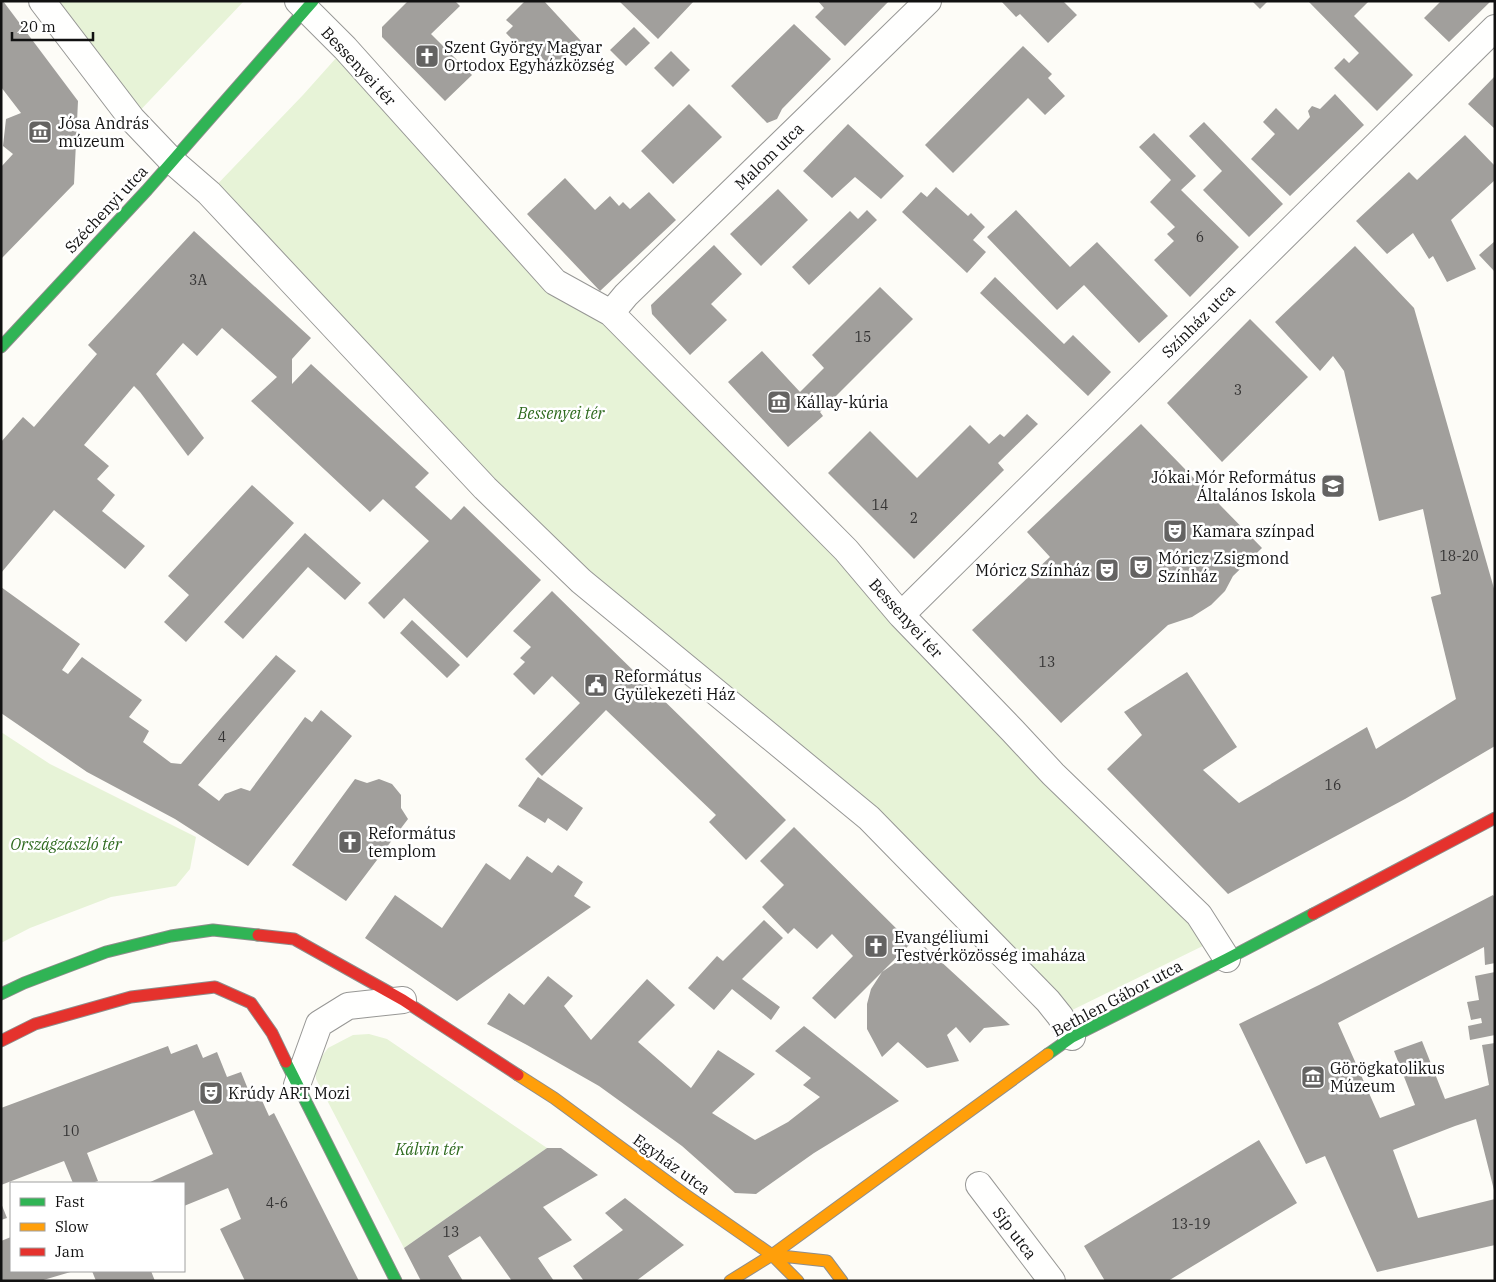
<svg xmlns="http://www.w3.org/2000/svg" width="1496" height="1282" viewBox="0 0 1496 1282" font-family="'IBM Plex Serif',serif">
<style>
.green{fill:#e7f3d7}
.building{fill:#a19f9c}
.lines{fill:none;stroke-linecap:round;stroke-linejoin:round}
.street-casing{stroke:#979795;stroke-width:28}
.fast-casing{stroke:#8e8d8b;stroke-width:13}
.slow-casing{stroke:#8e8d8b;stroke-width:13}
.jam-casing{stroke:#8e8d8b;stroke-width:13}
.street{stroke:#fffffe;stroke-width:26}
.fast{stroke:#30b455;stroke-width:11}
.slow{stroke:#ff9f0a;stroke-width:11}
.jam{stroke:#e5322d;stroke-width:11}
.labels{text-anchor:middle;stroke-width:5;stroke-linejoin:round;paint-order:stroke}
.number-label{font-size:14px;fill:#353434}
.poi-label{font-size:16px;fill:#111;stroke:#fff;text-anchor:start}
.street-label{font-size:16px;fill:#111;stroke:#fff}
.park-label{font-size:16px;font-style:italic;fill:#2f6b1f;stroke:#fff}
</style>
<rect width="100%" height="100%" fill="#fdfcf7"/>
<path class="green" d="M43,1H244L132,119Z
M345,48L555,282L611,313L1215,940L1060,1016L869,818L581,581L209,193L303,95Z
M1,732L50,764L196,837L190,869L176,886L111,897L30,928L1,943Z
M369,1034L387,1039L547,1148L404,1248L316,1079L315,1066L328,1048L353,1035Z"/>
<path class="building" d="M1,1H3L78,101L74,184L1,259V167L13,154L3,146L6,119L21,113L1,87Z
M408,1H455L460,6L431,34L472,75L445,101L382,37V27Z
M525,1H544L581,41L552,69L533,48L526,54L506,33L513,26L506,20Z
M619,1H694L658,39Z
M818,1H889L845,46L815,17L824,8Z
M1001,1H1063L1077,15L1048,43L1020,14L1016,17Z
M1252,1H1268L1260,9Z
M1308,1H1369L1354,16L1413,75L1377,111L1334,68L1344,58L1349,63L1359,53Z
M1441,1H1491L1449,42L1424,18Z
M794,24L831,59L782,109L777,119L767,123L731,86Z
M634,27L650,43L626,66L610,50Z
M1023,46L1052,74L1048,78L1065,96L1045,115L1028,98L953,173L925,145Z
M671,51L690,70L673,87L654,68Z
M1495,76V129L1468,104Z
M1335,94L1364,125L1290,196L1251,159L1275,134L1263,122L1276,108L1298,130L1310,117L1308,111L1312,106L1320,109Z
M689,104L722,137L673,184L641,151Z
M1204,122L1283,204L1249,237L1203,190L1222,171L1189,136Z
M848,124L904,176L881,199L855,177L832,198L803,171Z
M1154,133L1196,176L1181,190L1239,247L1190,297L1154,260L1174,241L1167,234L1175,227L1150,202L1171,180L1139,147Z
M1465,135L1495,166V180L1451,220L1476,269L1447,282L1433,256L1429,259L1413,233L1387,254L1356,221L1409,172L1417,180Z
M565,178L595,210L610,196L619,206L623,202L630,209L649,192L676,220L600,291L527,214Z
M936,187L968,216L971,213L985,227L973,240L986,252L967,273L902,212L921,192L927,197Z
M778,189L808,220L761,266L730,234Z
M867,210L877,220L809,285L792,267L850,211L858,219Z
M1016,210L1070,267L1097,242L1168,316L1139,343L1084,285L1057,310L987,237Z
M194,231L311,338L292,359V384L311,364L429,473L415,487L451,520L464,506L541,580L467,658L404,598L384,619L368,603L429,541L383,499L370,512L251,401L277,377L222,328L197,356L183,343L156,374L204,438L188,456L140,392L134,386L84,445L109,466L97,479L115,495L102,511L145,546L125,569L54,510L1,573V442L23,417L34,427L97,354L88,345Z
M1495,241V272L1479,255Z
M714,245L742,274L711,304L727,320L690,355L652,314L651,305Z
M1355,246L1414,308L1495,592V746L1405,799L1228,894L1107,769L1142,735L1124,712L1187,672L1237,747L1203,770L1239,803L1367,727L1376,749L1456,699L1431,597L1441,594L1423,509L1379,521L1344,371L1333,356L1320,371L1275,322Z
M995,277L1064,344L1073,335L1111,372L1088,396L980,293Z
M880,287L913,319L820,412L823,416L788,447L728,382L762,351L800,392L824,368L812,355Z
M1250,319L1308,377L1222,462L1167,403Z
M1027,414L1038,424L998,463L1004,470L914,559L828,473L870,431L917,478L970,425L989,444L1000,434L1004,437Z
M1141,424L1262,548L1233,576L1225,591L1211,605L1192,617L1168,625L1061,723L972,630L1050,557L1027,532Z
M252,485L294,523L186,642L164,622L189,595L168,576Z
M305,533L361,583L345,600L308,567L243,639L224,622Z
M1,587L80,644L62,670L68,674L82,657L142,700L129,717L149,731L143,742L171,763L181,764L276,655L296,671L198,785L219,801L225,794L241,788L250,791L305,717L312,722L321,710L352,736L248,866L175,819L87,772L1,713Z
M552,591L786,820L746,860L709,822L716,815L606,710L542,776L525,759L580,703L552,676L534,695L513,674L525,662L520,658L531,647L513,631Z
M412,620L460,665L447,678L400,633Z
M538,777L583,808L567,831L548,818L545,823L518,806Z
M355,779L367,783L379,779L392,784L401,795V808L408,819L346,901L292,865Z
M794,827L911,943L835,1019L812,998L853,956L832,934L817,949L794,928L788,934L762,907L784,885L760,861Z
M527,856L552,873L558,865L583,882L574,896L591,907L457,1001L365,938L395,895L442,928L486,863L510,880Z
M1493,895L1495,898V963L1485,965L1484,947L1338,1023L1380,1118L1415,1105L1394,1051L1422,1041L1445,1099L1489,1085L1482,1045L1495,1043V1194L1476,1119L1455,1126L1393,1150L1418,1218L1495,1199V1245L1377,1272L1325,1156L1306,1164L1239,1024L1319,985Z
M764,920L783,938L742,979L780,1007L771,1020L732,989L714,1010L688,988L717,956L723,961Z
M925,947L1010,1025L984,1028L970,1043L956,1027L947,1035L959,1061L927,1068L898,1042L882,1057L867,1029V1004L871,989L882,972L905,956Z
M1495,972V1035L1470,1040L1468,1026L1482,1023L1481,1018L1471,1020L1467,1002L1479,1000L1475,976Z
M548,976L573,996L564,1006L591,1040L647,979L675,1005L638,1042L691,1088L718,1050L755,1074L712,1113L755,1140L788,1122L820,1097L803,1085L811,1078L775,1051L804,1026L899,1101L814,1153L756,1194L735,1193L682,1146L599,1086L527,1045L487,1024L509,993L524,1005Z
M197,1044L203,1058L217,1052L227,1077L241,1072L252,1099L260,1096L269,1116L274,1113L359,1281H245L220,1229L241,1219L228,1188L184,1206V1183H148L213,1154L194,1110L87,1153L98,1181L92,1183H73L64,1161L1,1185V1108L168,1046L171,1054Z
M1259,1140L1297,1203L1168,1281H1105L1084,1246Z
M547,1148H561L598,1175L543,1207L572,1240L538,1258L554,1281H512L480,1236L448,1256L463,1281H421L404,1248Z
M625,1198L684,1245L636,1281H584L573,1266L623,1230L605,1213Z
M1,1203L7,1218L1,1220Z
M11,1237V1271H74L40,1281H1V1241Z
M92,1271H151L155,1281H96Z"/>
<g class="lines">
<g class="street-casing">
<path id="street" d="M42,1L132,119L172,161L209,193L485,488L581,581L869,818L1048,1001L1060,1016L1072,1037
M298,1L345,48L555,282L611,313L846,550L901,615L1012,730L1053,774L1199,915L1227,959
M611,313L626,295L928,1
M901,615L1495,28
M297,1085L319,1024L348,1006L403,1000
M979,1185L1052,1281"/>
</g>
<g class="fast-casing">
<path id="fast" d="M1,347L147,190L313,1
M1,994L24,983L106,952L171,936L213,930L258,935
M1048,1054L1072,1037L1227,959L1313,914
M286,1062L396,1281"/>
</g>
<g class="slow-casing">
<path id="slow" d="M518,1075L554,1098L683,1193L772,1255L798,1281
M772,1255L827,1261L842,1281
M730,1281L772,1255L1048,1054"/>
</g>
<g class="jam-casing">
<path id="jam" d="M1313,914L1495,818
M258,935L294,939L403,1000L518,1075
M1,1041L35,1024L131,997L215,987L251,1003L272,1033L286,1062"/>
</g>
<use href="#street" class="street"/>
<use href="#fast" class="fast"/>
<use href="#slow" class="slow"/>
<use href="#jam" class="jam"/>
</g>
<defs>
<g id="church-square" transform="scale(1.25)"><rect x="-9" y="-9" width="18" height="18" rx="4" fill="#646362" stroke="#fff"/><path d="M-1.2-6h2.4v3.5h3.3v2.4h-3.3V6h-2.4V-.1h-3.3v-2.4h3.3Z" fill="#fff"/></g>
<g id="museum-square" transform="scale(1.25)"><rect x="-9" y="-9" width="18" height="18" rx="4" fill="#646362" stroke="#fff"/><path d="M0-6L6-3V-2H-6V-3ZM-5-1h2V3h-2ZM-1-1h2V3h-2ZM3-1h2V3H3ZM-6 4H6V6H-6Z" fill="#fff"/></g>
<g id="school-square" transform="scale(1.25)"><rect x="-9" y="-9" width="18" height="18" rx="4" fill="#646362" stroke="#fff"/><path d="M0-5L7-2L0 1L-7-2ZM-4 1L0 2.5L4 1V4Q0 6-4 4Z" fill="#fff"/></g>
<g id="theatre-square" transform="scale(1.25)"><rect x="-9" y="-9" width="18" height="18" rx="4" fill="#646362" stroke="#fff"/><path d="M-5-5.5Q0-4 5-5.5V0Q5 5 0 6Q-5 5-5 0ZM-3.3-2.5H-1v1.5H-3.3ZM1-2.5H3.3v1.5H1ZM-2.8 1Q0 5.5 2.8 1Z" fill="#fff"/></g>
<g id="civic-square" transform="scale(1.25)"><rect x="-9" y="-9" width="18" height="18" rx="4" fill="#646362" stroke="#fff"/><path d="M-.6-6.5H3V-4.5H.6V-3L4-1V1h2V6H-6V1h2V-1L-.6-3ZM-1.2 2.5V6h2.4V2.5Z" fill="#fff"/></g>
</defs>
<g fill-rule="evenodd">
<use href="#church-square" x="427" y="56"/>
<use href="#museum-square" x="40" y="132"/>
<use href="#museum-square" x="779" y="402"/>
<use href="#school-square" x="1333" y="486"/>
<use href="#theatre-square" x="1175" y="531"/>
<use href="#theatre-square" x="1141" y="567"/>
<use href="#theatre-square" x="1107" y="570"/>
<use href="#civic-square" x="596" y="685"/>
<use href="#church-square" x="350" y="842"/>
<use href="#church-square" x="876" y="946"/>
<use href="#museum-square" x="1313" y="1077"/>
<use href="#theatre-square" x="211" y="1093"/>
</g>
<g class="labels">
<g class="number-label">
<text x="1200" y="242">6</text>
<text x="198" y="285">3A</text>
<text x="863" y="342">15</text>
<text x="1238" y="395">3</text>
<text x="880" y="510">14</text>
<text x="914" y="523">2</text>
<text x="1459" y="561">18-20</text>
<text x="1047" y="667">13</text>
<text x="222" y="742">4</text>
<text x="1333" y="790">16</text>
<text x="71" y="1136">10</text>
<text x="277" y="1208">4-6</text>
<text x="1191" y="1229">13-19</text>
<text x="451" y="1237">13</text>
</g>
<g class="poi-label">
<text x="444" y="53">Szent György Magyar<tspan x="444" dy="18">Ortodox Egyházközség</tspan></text>
<text x="58" y="129">Jósa András<tspan x="58" dy="18">múzeum</tspan></text>
<text x="796" y="408">Kállay-kúria</text>
<text x="1316" y="483" text-anchor="end">Jókai Mór Református<tspan x="1316" dy="18">Általános Iskola</tspan></text>
<text x="1192" y="537">Kamara színpad</text>
<text x="1158" y="564">Móricz Zsigmond<tspan x="1158" dy="18">Színház</tspan></text>
<text x="1090" y="576" text-anchor="end">Móricz Színház</text>
<text x="614" y="682">Református<tspan x="614" dy="18">Gyülekezeti Ház</tspan></text>
<text x="368" y="839">Református<tspan x="368" dy="18">templom</tspan></text>
<text x="894" y="943">Evangéliumi<tspan x="894" dy="18">Testvérközösség imaháza</tspan></text>
<text x="1330" y="1074">Görögkatolikus<tspan x="1330" dy="18">Múzeum</tspan></text>
<text x="228" y="1099">Krúdy ART Mozi</text>
</g>
<g class="street-label">
<text transform="translate(359 66) rotate(47)" y="6">Bessenyei tér</text>
<text transform="translate(769 156) rotate(-44)" y="6">Malom utca</text>
<text transform="translate(106 209) rotate(-47)" y="6">Széchenyi utca</text>
<text transform="translate(1198 321) rotate(-45)" y="6">Színház utca</text>
<text transform="translate(906 618) rotate(48)" y="6">Bessenyei tér</text>
<text transform="translate(1117 998) rotate(-28)" y="6">Bethlen Gábor utca</text>
<text transform="translate(672 1164) rotate(36)" y="6">Egyház utca</text>
<text transform="translate(1015 1233) rotate(53)" y="6">Síp utca</text>
</g>
<g class="park-label">
<text x="561" y="419">Bessenyei tér</text>
<text x="66" y="850">Országzászló tér</text>
<text x="429" y="1155">Kálvin tér</text>
</g>
</g>
<rect width="1496" height="1282" fill="none" stroke="#111111" stroke-width="5"/>
<rect x="10" y="1182" width="175" height="90" fill="#ffffff" stroke="#a0a0a0"/>
<rect x="20" y="1198" width="25" height="8" fill="#30b455" stroke="#a0a0a0"/>
<text x="55" y="1207" font-size="15" fill="#111111">Fast</text>
<rect x="20" y="1223" width="25" height="8" fill="#ff9f0a" stroke="#a0a0a0"/>
<text x="55" y="1232" font-size="15" fill="#111111">Slow</text>
<rect x="20" y="1248" width="25" height="8" fill="#e5322d" stroke="#a0a0a0"/>
<text x="55" y="1257" font-size="15" fill="#111111">Jam</text>
<path d="M12 32v8h81v-8" fill="none" stroke="#111111" stroke-width="2.5"/>
<text x="20" y="32" font-size="15" fill="#111111" stroke="#ffffff" stroke-width="4" paint-order="stroke">20 m</text>
</svg>
